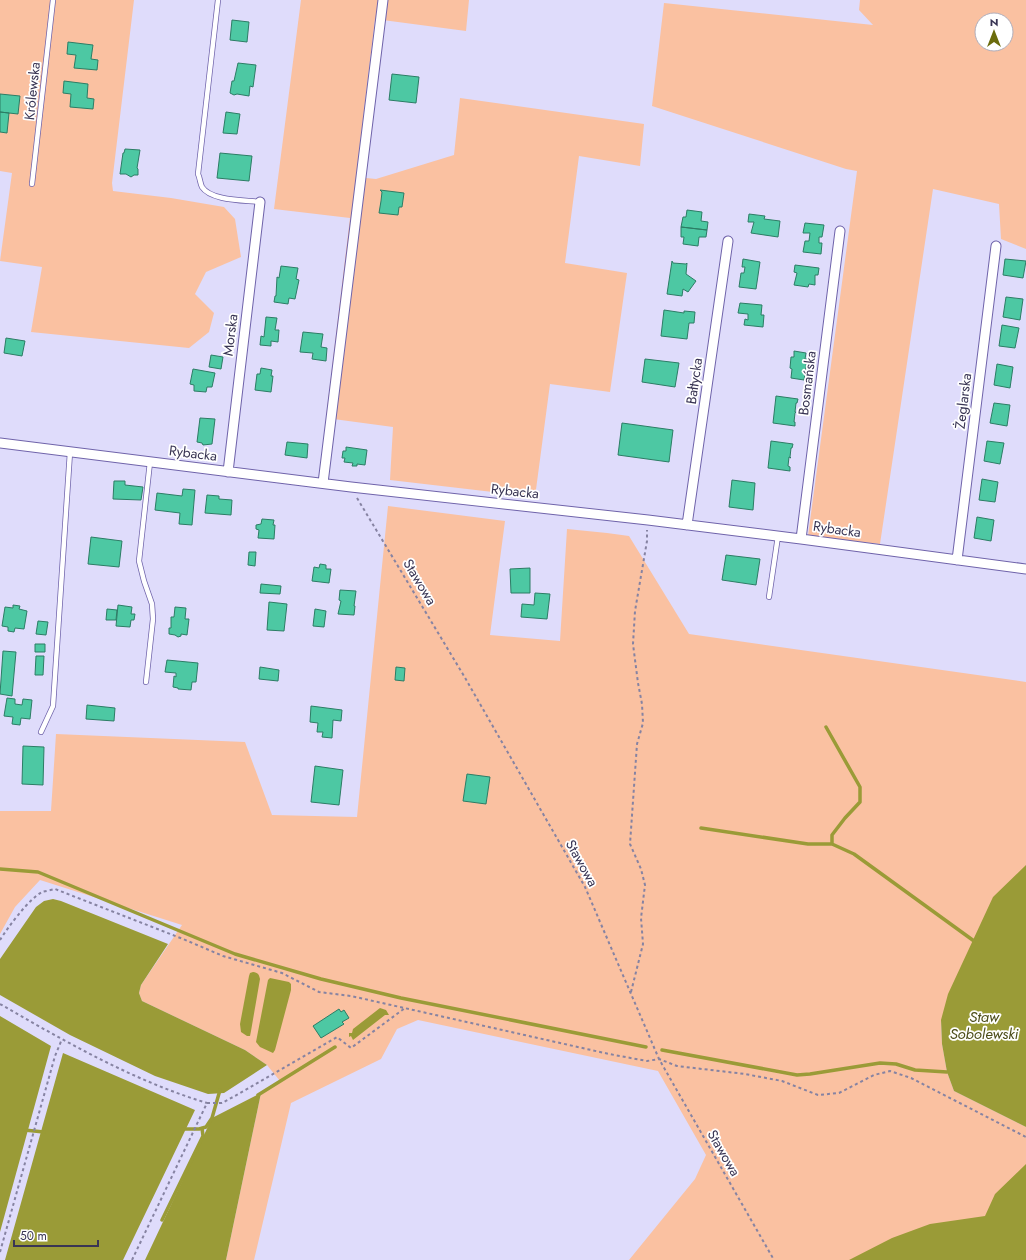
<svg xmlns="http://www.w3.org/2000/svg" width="1026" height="1260" viewBox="0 0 1026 1260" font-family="Jost,sans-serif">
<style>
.green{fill:#fac1a1;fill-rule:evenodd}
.water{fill:#9a9b37}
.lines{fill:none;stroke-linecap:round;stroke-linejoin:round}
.stream{stroke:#9a9b37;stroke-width:3.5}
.building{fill:#4dc8a3;stroke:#2c7d65}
.lane-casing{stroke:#6f63aa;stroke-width:6}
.street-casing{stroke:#6f63aa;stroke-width:11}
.path{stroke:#8683a2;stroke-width:2;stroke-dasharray:3 3;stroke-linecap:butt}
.lane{stroke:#fff;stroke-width:4.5}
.street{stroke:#fff;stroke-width:9}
.labels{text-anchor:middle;stroke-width:3.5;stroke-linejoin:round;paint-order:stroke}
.street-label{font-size:14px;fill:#393554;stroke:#fff}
.water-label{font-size:15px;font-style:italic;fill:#4d4e1a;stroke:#fff}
</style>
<rect width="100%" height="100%" fill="#dfdcfb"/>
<path class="green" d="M0,0H134L112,183L113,191L171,198L224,207L235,219L241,257L206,272L195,294L214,313L209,332L189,348L31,332L42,267L0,261L12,173L0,171Z
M301,0H469L466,31L375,19L356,177L376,179L454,155L460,98L644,124L640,166L579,156L565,263L627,273L610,392L550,384L535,497L390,480L393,427L326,418L350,218L274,209Z
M860,0H1026V249L1001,239L999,204L933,189L880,544L808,536L857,171L846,169L652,106L664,3L873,25L859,10ZM982,20H1006V44H982Z
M388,506L505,521L490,635L560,641L567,529L607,533L629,536L689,634L1026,682V940L941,1021L942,1044L947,1072L954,1091L1026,1127V1260H629L695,1179L706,1155L658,1071L418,1020L397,1029L381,1059L291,1103L254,1260H226L261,1093L280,1081L267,1065L245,1050L142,1001L139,993L141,985L182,925L40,880L15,907L0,934V811H51L56,734L245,742L272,815L357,817Z"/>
<path class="water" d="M1026,865V1127L954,1091L947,1072L942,1044L941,1020L948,994L993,897Z
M53,899L61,901L168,944L141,985L139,993L142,1001L245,1050L267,1065L224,1093L208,1094L155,1076L70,1035L0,995V959L36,907L44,901Z
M253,972C258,973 259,974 260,979L251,1031L250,1036H247L241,1032L240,1024L249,976L250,973Z
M270,978L289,982L291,984V990L275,1050L273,1053L260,1047L256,1042L268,980Z
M380,1008L386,1010L389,1015H385L353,1040L351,1036L349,1037V1033H352L353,1029Z
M0,1016L51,1046L0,1232Z
M63,1053L195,1110L123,1260H5Z
M261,1093L226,1260H145L212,1118Z
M1026,1164V1260H849L892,1238L930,1224L985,1216L995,1194Z"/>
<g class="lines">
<path class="stream" d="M826,727L860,787V802L845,818L832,835V844
M701,828L808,844H832L854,854L974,941
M0,869L38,872L235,954L321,979L401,998L646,1047
M662,1050L797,1075L810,1074L880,1063L896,1064L915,1070L947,1072
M258,1095L335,1047
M182,1129H199L206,1127L212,1118L220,1090
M24,1130L44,1132
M162,1220L203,1136L202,1128"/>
</g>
<path class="building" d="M232,20L249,22L247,42L230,40Z
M68,42L93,45L91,59L98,60L97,70L74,68L76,55L67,54Z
M238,63L256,65L253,87L250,86L249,96L237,94L234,95L230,93L232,81H234Z
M392,74L419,77L416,103L389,100Z
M64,81L88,84L87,98L94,99L93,109L70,107L71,94L63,93Z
M0,94L20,96L18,114L0,112Z
M0,112L9,113L7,133L0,132Z
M226,112L240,114L237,134L223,133Z
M125,149L140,150L137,168L138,169V175H134L131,177L126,174H120L123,153H124Z
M220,153L252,156L249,181L217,178Z
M380,190L404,193L402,207H399L398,215L379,213L381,201L382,192Z
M687,210L702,212L701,221L708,222L707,230L681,227L683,217H686Z
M749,214L765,216L764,219L780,221L778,237L751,233L754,222H748Z
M805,223L824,225L822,237H819V243H822L821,254L803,252L805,241H809L810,233H803Z
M681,227L707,230L706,237H699L698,246L683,244L684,237H681Z
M743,259L760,262L756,289L739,287L741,273H744L745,267H742Z
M1005,259L1026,261L1023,278L1003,275Z
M672,261L673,263L686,264L687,263L686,274L696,281L688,292L683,289L682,296L667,294Z
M795,265L819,268L818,275H815V285L809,284L808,287L794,285L797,273L794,272Z
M281,266L298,268L296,279L299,280L295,299L289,298L288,304L274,302L275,296H276L277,277L279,278Z
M1006,297L1023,299L1020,320L1003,317Z
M740,303L762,305L761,315H764L763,327L744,325L745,319L748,320V314L738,313Z
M664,310L684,313V311L695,312L694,323H689L687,339L661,336Z
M266,317L277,318L275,330H279L278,342L271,341V346L260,345L261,336L264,337Z
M1002,325L1019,328L1015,348L999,346Z
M303,332L323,334L321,347L327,348L326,361L312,359L313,353L300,352Z
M6,338L25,341L22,356L4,353Z
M794,351L806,353L805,359H807L804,380L791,378L792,369L790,368L791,357H794Z
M211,355L223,357L221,369L209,367Z
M645,359L679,363L675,387L642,382Z
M997,364L1013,367L1010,388L994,385Z
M261,368L272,370L271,376H273L271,392L255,390L257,374H260Z
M193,369L215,373L212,387H207L206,392L194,391V385L190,384Z
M776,396L798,399L797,403H796L795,412H796L795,413L794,422H795V426L773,423Z
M994,403L1010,405L1007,426L990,423Z
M200,418L215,419L212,444L203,445L202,443L197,442Z
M622,423L673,430L669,462L618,455Z
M771,441L793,444L792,448H791L790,457L791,458L789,457L788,466L790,467V471L768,468Z
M987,441L1004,443L1000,464L984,461Z
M287,442L308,444L307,458L285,455Z
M346,447L367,450L365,465L357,464V466H352L353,463L344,462L345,458H342L343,451H346Z
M982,479L998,482L995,502L979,500Z
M732,480L755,483L753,510L729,507Z
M114,481H125V485L143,487L141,500L113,499Z
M183,489L195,490L192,525L179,524L180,513L155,510L157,493L182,496Z
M207,495L219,496V499L232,500L231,515L205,513Z
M977,517L994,520L991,541L974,538Z
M262,519L274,520L273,525H275L274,539L258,538L259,530L256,529V525L261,524Z
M91,537L122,541L119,567L88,564Z
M249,552H256L255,566L248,565Z
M726,555L760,559L756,585L722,580Z
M320,564L326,565V569H331L329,583L312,581L314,567L319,568Z
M530,568V593H511L510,569Z
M261,584L281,586L280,594L260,593Z
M340,590L356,591L354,606H355L354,615L338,614L341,601L339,600Z
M535,593L550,594L547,619L521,617L522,604L534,605Z
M269,602L287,604L284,631L267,630Z
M13,605L20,606L19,609L27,611L24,629L15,628L14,632L8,631V627L2,626L5,607L13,608Z
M118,605L132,607L131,614H135L134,620H131L130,627L116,626Z
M175,607L186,608L185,619H189L187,635L181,634V636L178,637L175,635L169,634V628H171V617H174Z
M107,609L117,610L116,620H106Z
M315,609L326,611L324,627L313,626Z
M38,621L48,622L46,635L36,634Z
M35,644H45V652H35Z
M3,651L16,652L12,696L0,694Z
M36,656H44L43,675H35Z
M167,660L198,663L196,682H192L191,690L178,689V688L173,687L174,676L176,677V673L165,672Z
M260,667L279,670L278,681L259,679Z
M396,667L405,668L404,681L395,680Z
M7,698L15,699V704L22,705L23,699L32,700L30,719L21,718L20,725L12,724L13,717L4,716Z
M87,705L115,708L114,721L86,719Z
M311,706L342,710L341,721L333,720L332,738L322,737L323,732H317L318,723L310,722Z
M23,746L44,747L43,785L22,784Z
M315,766L343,770L339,805L311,802Z
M467,774L490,777L486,804L463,801Z
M339,1009L341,1012L344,1010L349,1018L342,1022L344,1024L321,1038L313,1026Z"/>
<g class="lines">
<g class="lane-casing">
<path id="lane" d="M218,0L198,174C200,178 200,183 202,187C211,201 245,200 260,202
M32,184L53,0
M769,597L778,536
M146,682L153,619L152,604L144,581L139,561L150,462
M41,732L53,706L70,452"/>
</g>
<g class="street-casing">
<path id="street" d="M0,443L351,487L648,520L801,539L1026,569
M228,472L260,202
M323,483L383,0
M687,525L728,241
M801,539L840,231
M957,560L996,246"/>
</g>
<path class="path" d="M357,498L464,676L585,887L659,1059L774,1260
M0,940C8,927 29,899 42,892C46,891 51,890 55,889L183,939L223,956L282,973L319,992L351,996L609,1054L647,1061L659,1059L677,1066L745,1074L782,1081L818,1095L839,1093L874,1075L890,1071L911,1078L1026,1137
M631,992L643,944L641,918L645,885L641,869L630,844L637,744L643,723L642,704L638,683L633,644L635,611L647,541V530
M0,1004C66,1042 134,1081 207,1103
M0,1252L55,1056L62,1039
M132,1260L207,1103H222L233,1097L337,1037L351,1048L405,1008"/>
<use href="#lane" class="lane"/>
<use href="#street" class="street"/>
</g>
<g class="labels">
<g class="street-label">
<text transform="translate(32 91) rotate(-84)" y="5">Królewska</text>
<text transform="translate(230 335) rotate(-83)" y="5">Morska</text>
<text transform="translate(694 381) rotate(-82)" y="5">Bałtycka</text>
<text transform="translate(807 383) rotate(-83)" y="5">Bosmańska</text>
<text transform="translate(963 401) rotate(-83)" y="5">Żeglarska</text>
<text transform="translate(193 453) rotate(7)" y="5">Rybacka</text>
<text transform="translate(515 491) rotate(6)" y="5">Rybacka</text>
<text transform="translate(837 529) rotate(8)" y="5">Rybacka</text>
<text transform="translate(420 582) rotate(59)" y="5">Stawowa</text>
<text transform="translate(582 863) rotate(61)" y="5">Stawowa</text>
<text transform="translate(724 1153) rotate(60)" y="5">Stawowa</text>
</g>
<g class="water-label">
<text x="984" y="1022">Staw<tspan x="984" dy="17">Sobolewski</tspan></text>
</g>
</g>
<g transform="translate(994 32)"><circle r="19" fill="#ffffff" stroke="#b0aebb"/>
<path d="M0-3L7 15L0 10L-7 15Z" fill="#6b6c0d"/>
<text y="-6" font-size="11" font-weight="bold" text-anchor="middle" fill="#393554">N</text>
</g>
<path d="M14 1240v6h84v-6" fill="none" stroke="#393554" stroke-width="2"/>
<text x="20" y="1240" font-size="12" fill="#393554" stroke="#ffffff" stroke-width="3" paint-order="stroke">50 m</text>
</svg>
